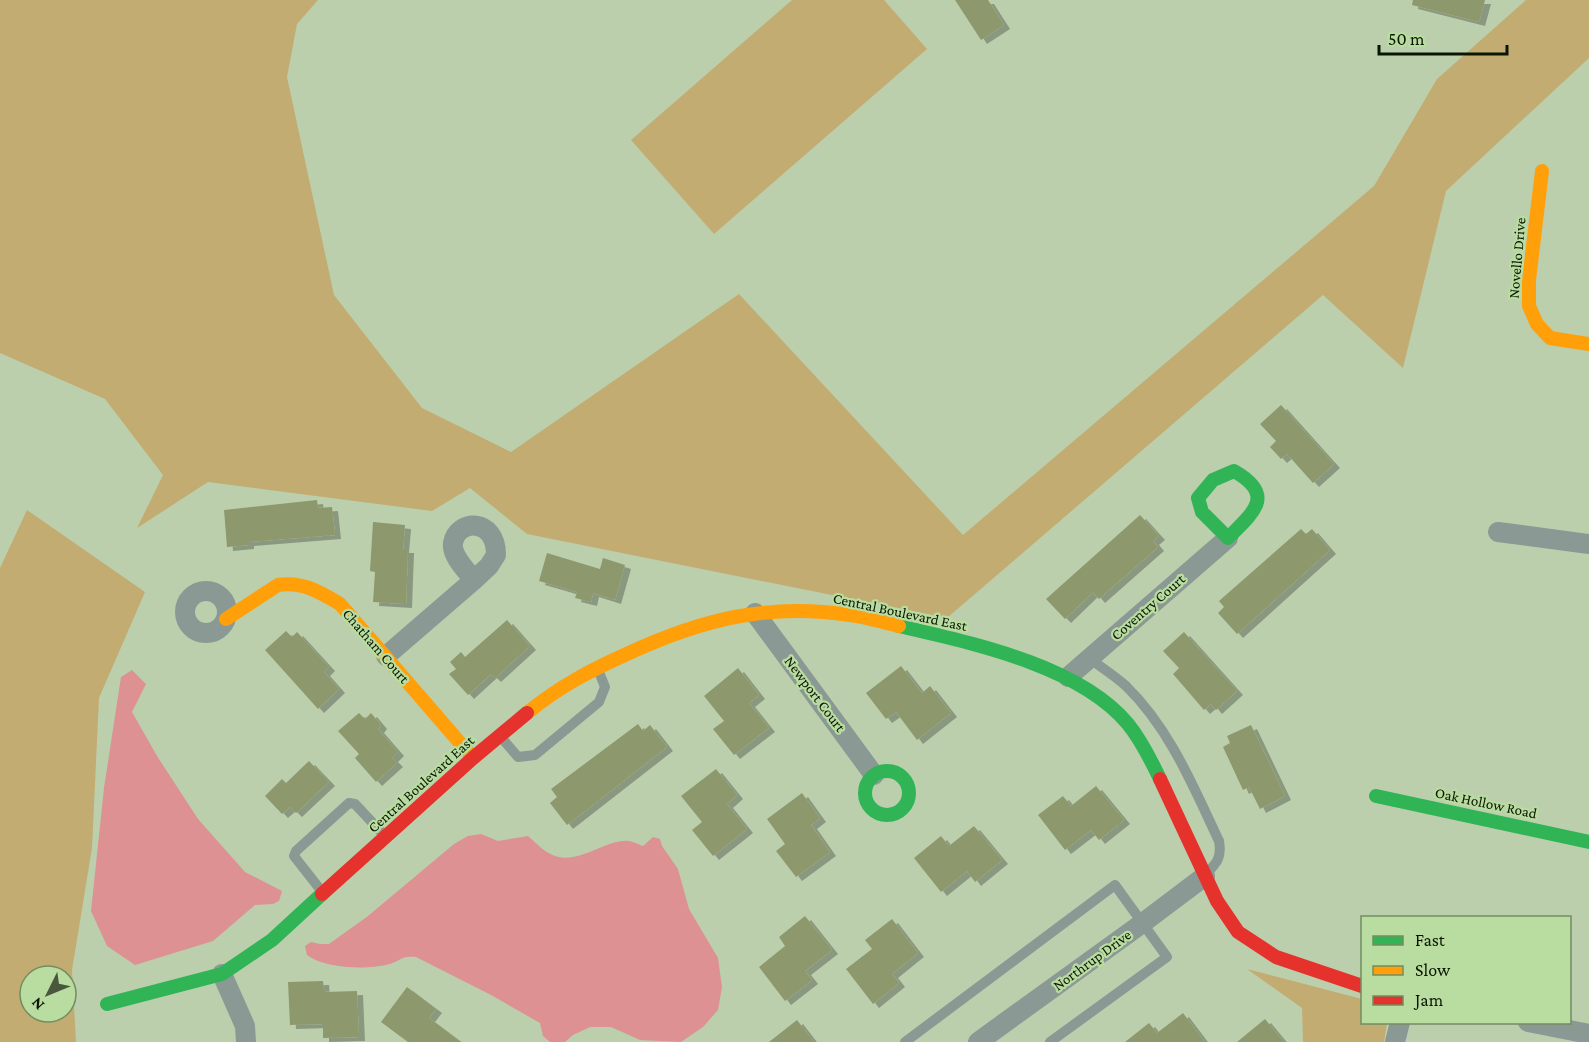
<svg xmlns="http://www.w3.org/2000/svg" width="1589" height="1042" viewBox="0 0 1589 1042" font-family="'Crimson Pro',serif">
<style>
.green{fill:#c3ac71;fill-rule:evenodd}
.water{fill:#dd9193}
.building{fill:#8e986d;filter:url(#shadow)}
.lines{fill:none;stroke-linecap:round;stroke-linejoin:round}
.lane{stroke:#8b9994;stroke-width:10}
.street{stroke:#8b9994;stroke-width:20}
.fast{stroke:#30b455;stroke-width:14}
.slow{stroke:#ff9f0a;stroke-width:14}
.jam{stroke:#e5322d;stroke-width:14}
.labels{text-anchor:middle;stroke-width:4.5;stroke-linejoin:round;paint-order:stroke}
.street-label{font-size:15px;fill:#0a1602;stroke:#b9dca0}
</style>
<defs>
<filter id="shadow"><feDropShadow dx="6" dy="4" stdDeviation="0" flood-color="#0004"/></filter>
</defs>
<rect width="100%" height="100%" fill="#bbcfad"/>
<path class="green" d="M0,0H318L297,24L287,77L334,295L422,408L511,452L739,294L963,535L1374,186L1437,79L1526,0H1589V58L1446,191L1403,368L1323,295L947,618L527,534L470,488L432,511L208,482L137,528L163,475L105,399L0,353Z
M792,0H884L927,49L714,234L631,140Z
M27,510L145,592L99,698L92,848L72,970L76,1042H0V568ZM30,976H66V1012H30Z
M1247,969L1362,999V1022L1387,1023L1384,1042H1303L1302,1008Z"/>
<path class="water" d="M132,670L146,684L132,712L157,756L198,819L245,872L282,891L279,901L273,904L255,905L213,941L135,965L107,946L91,911L104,788L121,677Z
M481,834L498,841L528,836C536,843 545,853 555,856C578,864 602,842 624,841C630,840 637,844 643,846L653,837L660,839L662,846L678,869L689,909L718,958L722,987L718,1010L703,1027L681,1042L640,1040L611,1027H590L573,1035L565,1042H550L543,1036L540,1023L491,995L416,957C400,956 403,960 390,964C368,970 325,969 307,955L305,946L311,942L320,944H329L368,916L454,844L468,836Z"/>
<path class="building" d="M955,0H988L1004,25L981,40Z
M1413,0H1485L1479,22L1412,5Z
M1281,405L1334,464L1313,483L1287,454L1281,459L1270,447L1276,441L1260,424Z
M317,500L318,508L332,507L335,535L248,542V545L227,547L224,510Z
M1140,515L1159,536L1153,541L1158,547L1099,599L1093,592L1065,619L1046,599Z
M373,522L405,525L403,549H408L406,604L373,602L375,572L370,571Z
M1301,529L1306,534L1312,529L1330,550L1237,634L1218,613L1224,607L1219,601Z
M547,553L600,569L603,558L625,565L615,600L593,593L591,602L575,598L577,592L539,581Z
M507,620L530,646L495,678L491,674L468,695L449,674L456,669L450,662L461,652L465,657Z
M286,631L292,637L297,632L329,667L324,672L339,689L318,709L265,650Z
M1184,632L1237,691L1216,710L1211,704L1204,710L1173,674L1179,668L1163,651Z
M901,666L922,693L930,686L951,713L917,740L896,712L886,719L866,693Z
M738,668L759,695L749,703L769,728L734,755L713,729L724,721L704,696Z
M359,713L365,719L371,713L381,725L378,729L398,752L392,758L397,763L376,782L355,758L359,754L338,731Z
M638,724L643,731L650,725L667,747L567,825L550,803L557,797L551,789Z
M1251,725L1285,796L1260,809L1249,787L1243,790L1223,747L1230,743L1227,736Z
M309,761L329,782L296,813L290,807L282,814L265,796L282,779L286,783Z
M716,769L737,795L727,804L747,829L713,856L692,830L702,822L681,796Z
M1096,786L1124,820L1099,840L1091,830L1065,850L1038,815L1063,796L1071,806Z
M802,793L820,818L811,825L830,852L796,877L776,851L785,844L767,819Z
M974,826L1002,860L975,882L967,871L941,892L914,858L941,836L949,846Z
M805,916L832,950L805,971L812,980L785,1001L759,967L785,946L779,937Z
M892,919L918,953L892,974L899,983L873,1004L846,969L872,949L865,940Z
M323,981L324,992L357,991L359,1037L323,1038V1024L290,1025L288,982Z
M407,987L436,1009L429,1018L461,1042H408L381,1022Z
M1183,1013L1205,1042H1125L1149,1023L1157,1033Z
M1265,1019L1284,1042H1237Z
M797,1020L814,1042H769Z"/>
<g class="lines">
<path class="lane" d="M1089,658C1101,667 1115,676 1126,686C1170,729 1193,786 1219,841C1222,858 1217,863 1205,875
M500,736L518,757L535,755L599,702L605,687L597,667
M323,893L294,856L296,851L349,803L355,804L384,835
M905,1042L1115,885L1167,957L1050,1042"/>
<path class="street" d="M1498,532L1589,544
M185 612a21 21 0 1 1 42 0a21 21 0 1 1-42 0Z
M755,613L874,775
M386,656L474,580L489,566L496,555C496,517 457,519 453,543C451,556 467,571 474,580
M1068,677L1228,538
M222,974L245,1026L246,1042
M1528,1022L1589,1034
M978,1042L1144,922L1205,876
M1395,1042L1400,1022"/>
<path class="fast" d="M1234,471C1276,495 1254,512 1228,538L1202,512L1198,498L1213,480Z
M899,626C971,643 1079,665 1128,724C1141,740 1151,760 1160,779
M865 793a22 22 0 1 1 44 0a22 22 0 1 1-44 0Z
M1376,796L1589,842
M107,1004L222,974L272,940L322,894"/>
<path class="slow" d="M1542,171L1529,280V306L1537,324L1550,338L1589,344
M226,619L278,585C302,581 320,592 340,604L473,758
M527,713C560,686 591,670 629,653C703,619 767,603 850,615C866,617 883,622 899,626"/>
<path class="jam" d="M1160,779L1217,901L1238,932L1276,957L1362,986
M322,894L473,758L527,713"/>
</g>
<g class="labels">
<g class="street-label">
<text transform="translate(1517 258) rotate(-85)" y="5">Novello Drive</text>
<text transform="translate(1148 607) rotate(-41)" y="5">Coventry Court</text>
<text transform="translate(900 612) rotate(12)" y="5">Central Boulevard East</text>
<text transform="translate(376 646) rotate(49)" y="5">Chatham Court</text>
<text transform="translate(815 694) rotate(53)" y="5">Newport Court</text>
<text transform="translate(421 784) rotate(-42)" y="5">Central Boulevard East</text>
<text transform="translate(1486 803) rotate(12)" y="5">Oak Hollow Road</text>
<text transform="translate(1092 960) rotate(-36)" y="5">Northrup Drive</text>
</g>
</g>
<rect x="1361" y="916" width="210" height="108" fill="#b9dca0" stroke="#738d61" stroke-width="1.5"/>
<rect x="1373" y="936" width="30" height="9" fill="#30b455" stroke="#738d61" stroke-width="1.5"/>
<text x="1415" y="946" font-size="18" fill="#0a1602">Fast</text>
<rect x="1373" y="966" width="30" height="9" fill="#ff9f0a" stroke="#738d61" stroke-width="1.5"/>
<text x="1415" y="976" font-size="18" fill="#0a1602">Slow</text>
<rect x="1373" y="996" width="30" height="9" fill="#e5322d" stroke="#738d61" stroke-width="1.5"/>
<text x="1415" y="1006" font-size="18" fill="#0a1602">Jam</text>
<g transform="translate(48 994) rotate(227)"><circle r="28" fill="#b9dca0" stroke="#738d61" stroke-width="1.5"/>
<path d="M0-4.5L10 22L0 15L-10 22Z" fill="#48573e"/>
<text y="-9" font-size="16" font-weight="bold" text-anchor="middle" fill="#0a1602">N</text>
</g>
<path d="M1379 45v9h128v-9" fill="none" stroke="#0a1602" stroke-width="3"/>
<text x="1388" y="45" font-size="18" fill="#0a1602" stroke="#b9dca0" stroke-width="4.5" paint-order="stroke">50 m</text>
</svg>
